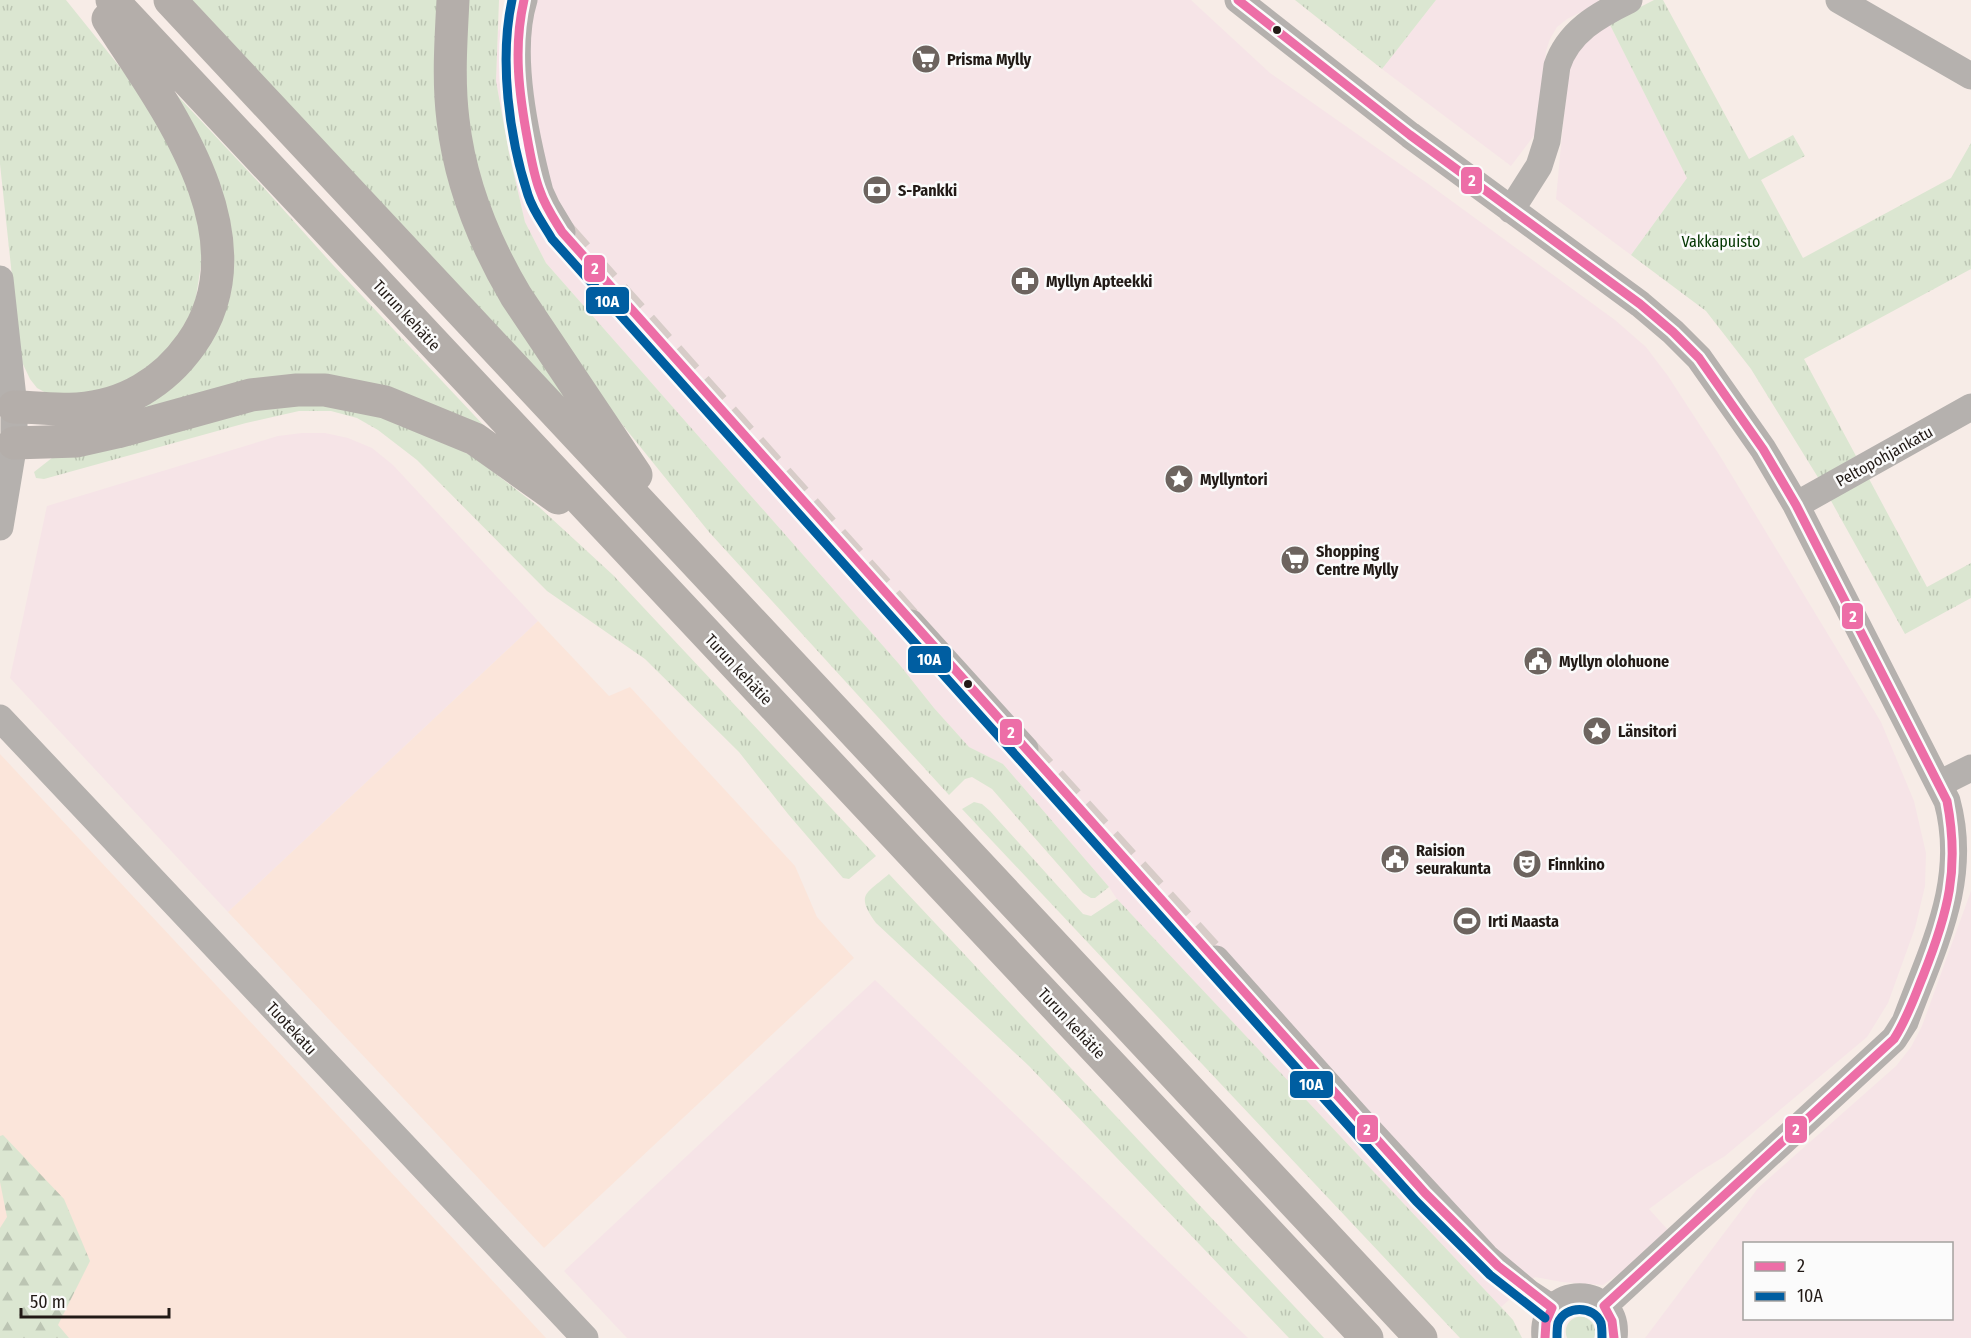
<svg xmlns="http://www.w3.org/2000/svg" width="1971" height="1338" viewBox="0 0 1971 1338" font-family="'Fira Sans Condensed',sans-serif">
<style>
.commercial{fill:#f6e4e7;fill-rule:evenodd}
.built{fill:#fbe5da}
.grass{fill:url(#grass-tufts)}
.forest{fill:url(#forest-firs)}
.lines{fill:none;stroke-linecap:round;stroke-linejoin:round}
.minor-tunnel{stroke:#d7ccc8;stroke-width:27;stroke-dasharray:27 14;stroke-linecap:butt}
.minor{stroke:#b5b1ae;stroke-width:27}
.highway{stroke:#b4aeaa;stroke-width:33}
.bus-1-casing{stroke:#fbfbfb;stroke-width:14}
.bus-2-casing{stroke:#fbfbfb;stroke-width:14}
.bus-1{stroke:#ed6ea7;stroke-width:9}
.bus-2{stroke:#005ea1;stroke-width:9}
.bus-dot{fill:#221a16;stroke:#fbfbfb;stroke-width:2}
.labels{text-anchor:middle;stroke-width:5;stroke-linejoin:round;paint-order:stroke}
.poi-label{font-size:16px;font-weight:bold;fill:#221a16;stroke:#fbfbfb;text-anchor:start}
.park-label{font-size:16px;fill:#033600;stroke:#fbfbfb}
.street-label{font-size:16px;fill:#221a16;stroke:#fbfbfb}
.line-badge{stroke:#fbfbfb;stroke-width:2}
.badge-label{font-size:16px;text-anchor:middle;font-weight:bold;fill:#fff}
</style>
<defs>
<pattern id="grass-tufts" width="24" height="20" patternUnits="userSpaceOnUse" patternTransform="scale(1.5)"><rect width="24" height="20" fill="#dbe6d1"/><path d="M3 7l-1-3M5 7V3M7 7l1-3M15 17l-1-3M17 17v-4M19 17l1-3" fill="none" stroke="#bcc5b3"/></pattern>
<pattern id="forest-firs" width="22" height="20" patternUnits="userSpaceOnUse" patternTransform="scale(1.5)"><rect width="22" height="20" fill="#dbe6d1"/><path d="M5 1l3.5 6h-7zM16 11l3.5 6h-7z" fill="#bcc5b3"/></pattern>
</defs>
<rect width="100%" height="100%" fill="#f7ece7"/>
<path class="commercial" d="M532,0H1191L1270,73L1427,183L1615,320L1646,347L1668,376L1720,456L1881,722L1914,801L1926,853L1925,886L1915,928L1888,1003L1867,1037L1725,1156L1699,1172L1649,1209L1668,1230L1626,1269L1603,1285L1562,1282L1535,1277L1501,1307L1117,899L1109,887L1003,764L969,747L934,708L899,664L546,263L525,222L509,153L496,81L498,31Z
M1436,0H1598L1599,3L1567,19L1557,27L1550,39L1546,51L1539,129L1511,166L1382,69Z
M1609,23L1687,178L1631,255L1556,199L1569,60L1575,44Z
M302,433H325L348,438L372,448L393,465L538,621L228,912L10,678L47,506L278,436Z
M1971,891V1338H1645L1758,1188L1896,1066L1911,1047L1922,1026ZM1744,1244H1952V1318H1744Z
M875,980L1248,1338H627L564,1271Z"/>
<path class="built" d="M538,621L609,696L630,687L795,866L817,917L854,958L544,1248L228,912Z
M0,754L546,1338H0Z"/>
<path class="grass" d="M0,0H66L140,92L177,152L205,238L192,324L127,390L50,395L37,388L30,379L21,360L0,164Z
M192,0H442L439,78L565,397L561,398Z
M468,0H499L496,81L509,153L525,222L546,263L899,664L934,708L969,747L1003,764L1109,887L1095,898H1091L1083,893L992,789L972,777L965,779L949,795L709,532L617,418L540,310L497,236L479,177L468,125L465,43Z
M1295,0H1436L1382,69Z
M1654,0H1663L1749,159L1793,135L1805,156L1761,180L1803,258L1951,178L1971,143V269L1804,359L1856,456L1819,479L1751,369L1706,311L1631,255L1687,178L1609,23Z
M175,93L264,188L333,265L489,431L415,399L160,405L93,419L214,320Z
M294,400L412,423L475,458L539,507L613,575L876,856L849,879L843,878L788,814L739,752L645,659L547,591L417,460L378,430L357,418L331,411H299L246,423L44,479L36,478L34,472L57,454Z
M1868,477L1927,587L1971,563V598L1905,634L1830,499Z
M974,802L982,804L990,811L1083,914L1091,916L1117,899L1501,1307L1513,1320L1522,1338H1460L962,809Z
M889,874L1324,1338H1289L1029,1066L876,923C855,894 866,894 889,874Z
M1581,1316C1592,1319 1598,1327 1594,1338H1567C1563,1327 1569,1318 1581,1316Z"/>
<path class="forest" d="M3,1135L64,1199L90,1261L58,1325L69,1338H0V1228L7,1217L0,1182V1136Z"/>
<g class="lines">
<path class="minor-tunnel" d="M562,232L911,623
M1025,749L1216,959"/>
<path class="minor" d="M524,0C507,54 526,138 540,192L547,207L562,232
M1238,0L1410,135L1640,304L1673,332L1699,358L1763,449L1796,505L1947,801C1969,881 1932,948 1905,1022L1894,1039L1604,1306
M1839,0L1971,76
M1511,210L1539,166L1547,141L1557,66C1568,32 1598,15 1629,0
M0,279L14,407V443L0,527
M1796,505L1971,407
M911,623L1025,749
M0,718L585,1338
M1939,784L1971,768
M1216,959L1356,1116L1486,1257L1529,1293L1552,1308
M1545,1338C1539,1282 1621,1284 1614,1338"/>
<path class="highway" d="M112,0L1367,1338
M170,0L1421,1338
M453,0C451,39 448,80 453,120C460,182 484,242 516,296L636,475
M14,407C35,407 56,410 77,409C125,406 164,382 191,344C266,239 166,107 108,19
M14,443L77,441L117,432L251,395L297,390H325L385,402L475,439L558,498"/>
<g class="bus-1-casing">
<path id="bus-1" d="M524,0C513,48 519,94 528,142C531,158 534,176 540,191C545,206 554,219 562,232L1425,1193L1498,1266L1552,1308L1546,1322L1545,1338
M1238,0L1410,135L1640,304L1673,332L1699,358L1763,449L1796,505L1947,801C1960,869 1948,913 1923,976C1914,998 1907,1019 1894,1039L1604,1306L1612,1321L1614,1338"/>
</g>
<g class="bus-2-casing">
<path id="bus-2" d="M512,0C499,60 509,137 528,195C533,211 544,225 552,239L1416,1201L1490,1275L1545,1318
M1557,1338C1557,1334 1557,1327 1558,1323C1565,1305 1594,1305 1601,1323C1602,1327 1602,1334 1602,1338"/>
</g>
<use href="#bus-1" class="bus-1"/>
<use href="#bus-2" class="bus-2"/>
</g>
<defs>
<g id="supermarket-disc" transform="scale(1.5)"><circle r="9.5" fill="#6d645f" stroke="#fbfbfb"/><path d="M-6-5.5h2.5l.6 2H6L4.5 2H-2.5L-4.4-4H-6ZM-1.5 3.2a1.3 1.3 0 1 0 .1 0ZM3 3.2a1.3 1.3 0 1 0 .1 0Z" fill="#fff"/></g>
<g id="bank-disc" transform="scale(1.5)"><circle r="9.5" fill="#6d645f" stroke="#fbfbfb"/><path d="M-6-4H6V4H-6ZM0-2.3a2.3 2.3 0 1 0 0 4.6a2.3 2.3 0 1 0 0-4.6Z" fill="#fff"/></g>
<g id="pharmacy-disc" transform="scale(1.5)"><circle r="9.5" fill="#6d645f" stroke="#fbfbfb"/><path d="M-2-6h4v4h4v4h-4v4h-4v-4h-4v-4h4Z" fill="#fff"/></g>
<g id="sight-disc" transform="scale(1.5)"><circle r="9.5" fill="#6d645f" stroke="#fbfbfb"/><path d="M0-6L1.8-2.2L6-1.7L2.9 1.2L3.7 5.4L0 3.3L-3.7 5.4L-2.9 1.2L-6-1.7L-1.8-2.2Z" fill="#fff"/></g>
<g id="civic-disc" transform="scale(1.5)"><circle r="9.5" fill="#6d645f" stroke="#fbfbfb"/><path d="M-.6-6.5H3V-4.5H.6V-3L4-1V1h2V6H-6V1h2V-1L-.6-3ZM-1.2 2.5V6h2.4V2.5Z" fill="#fff"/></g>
<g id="theatre-disc" transform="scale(1.5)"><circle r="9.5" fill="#6d645f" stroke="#fbfbfb"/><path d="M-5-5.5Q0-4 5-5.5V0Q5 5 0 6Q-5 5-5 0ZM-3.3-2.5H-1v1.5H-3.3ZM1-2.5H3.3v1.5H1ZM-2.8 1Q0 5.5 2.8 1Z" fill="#fff"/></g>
<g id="stadium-disc" transform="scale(1.5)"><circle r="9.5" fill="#6d645f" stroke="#fbfbfb"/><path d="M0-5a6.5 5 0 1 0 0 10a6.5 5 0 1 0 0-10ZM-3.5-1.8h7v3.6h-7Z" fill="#fff"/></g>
</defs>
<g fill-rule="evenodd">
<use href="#supermarket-disc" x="926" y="59"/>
<use href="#bank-disc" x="877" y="190"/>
<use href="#pharmacy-disc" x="1025" y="281"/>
<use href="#sight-disc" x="1179" y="479"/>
<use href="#supermarket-disc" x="1295" y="560"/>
<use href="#civic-disc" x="1538" y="661"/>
<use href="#sight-disc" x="1597" y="731"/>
<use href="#civic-disc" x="1395" y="859"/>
<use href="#theatre-disc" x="1527" y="864"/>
<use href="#stadium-disc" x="1467" y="921"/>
</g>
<g class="bus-dot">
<circle cx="1277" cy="30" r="5"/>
<circle cx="968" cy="684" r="5"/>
</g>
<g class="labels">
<g class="poi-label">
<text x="947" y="65">Prisma Mylly</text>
<text x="898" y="196">S-Pankki</text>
<text x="1046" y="287">Myllyn Apteekki</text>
<text x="1200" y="485">Myllyntori</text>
<text x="1316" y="557">Shopping<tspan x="1316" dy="18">Centre Mylly</tspan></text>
<text x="1559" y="667">Myllyn olohuone</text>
<text x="1618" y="737">Länsitori</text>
<text x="1416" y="856">Raision<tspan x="1416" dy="18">seurakunta</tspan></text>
<text x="1548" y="870">Finnkino</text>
<text x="1488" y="927">Irti Maasta</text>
</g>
<g class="park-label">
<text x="1721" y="247">Vakkapuisto</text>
</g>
<g class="street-label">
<text transform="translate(407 315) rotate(47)" y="6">Turun kehätie</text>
<text transform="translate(1884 456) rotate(-29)" y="6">Peltopohjankatu</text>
<text transform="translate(739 669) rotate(47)" y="6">Turun kehätie</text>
<text transform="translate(1072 1023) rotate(47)" y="6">Turun kehätie</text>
<text transform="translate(292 1028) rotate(47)" y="6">Tuotekatu</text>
</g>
</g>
<g class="line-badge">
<rect x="1460" y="166" width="23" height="29" rx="6" fill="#ed6ea7"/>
<rect x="583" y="254" width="23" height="29" rx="6" fill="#ed6ea7"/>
<rect x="585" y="286" width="45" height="29" rx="6" fill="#005ea1"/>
<rect x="1841" y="602" width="23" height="28" rx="6" fill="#ed6ea7"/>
<rect x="907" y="645" width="45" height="29" rx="6" fill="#005ea1"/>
<rect x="999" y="718" width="24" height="28" rx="6" fill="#ed6ea7"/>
<rect x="1289" y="1070" width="45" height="29" rx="6" fill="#005ea1"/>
<rect x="1356" y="1114" width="23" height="29" rx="6" fill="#ed6ea7"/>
<rect x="1784" y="1115" width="24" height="29" rx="6" fill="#ed6ea7"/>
</g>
<g class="badge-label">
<text x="1472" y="186">2</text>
<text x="595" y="274">2</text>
<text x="607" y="307">10A</text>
<text x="1853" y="622">2</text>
<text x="929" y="665">10A</text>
<text x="1011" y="738">2</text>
<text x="1311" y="1090">10A</text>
<text x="1367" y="1135">2</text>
<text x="1796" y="1135">2</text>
</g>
<rect x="1743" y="1242" width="210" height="78" fill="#fbfbfb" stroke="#a4a19f" stroke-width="1.5"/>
<rect x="1755" y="1262" width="30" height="9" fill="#ed6ea7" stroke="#a4a19f" stroke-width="1.5"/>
<text x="1797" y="1272" font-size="18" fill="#221a16">2</text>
<rect x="1755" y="1292" width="30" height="9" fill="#005ea1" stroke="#a4a19f" stroke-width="1.5"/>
<text x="1797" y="1302" font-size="18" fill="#221a16">10A</text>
<path d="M21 1308v9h148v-9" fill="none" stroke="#221a16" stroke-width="3"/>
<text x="30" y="1308" font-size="18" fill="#221a16" stroke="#fbfbfb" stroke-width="4.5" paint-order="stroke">50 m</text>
</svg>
